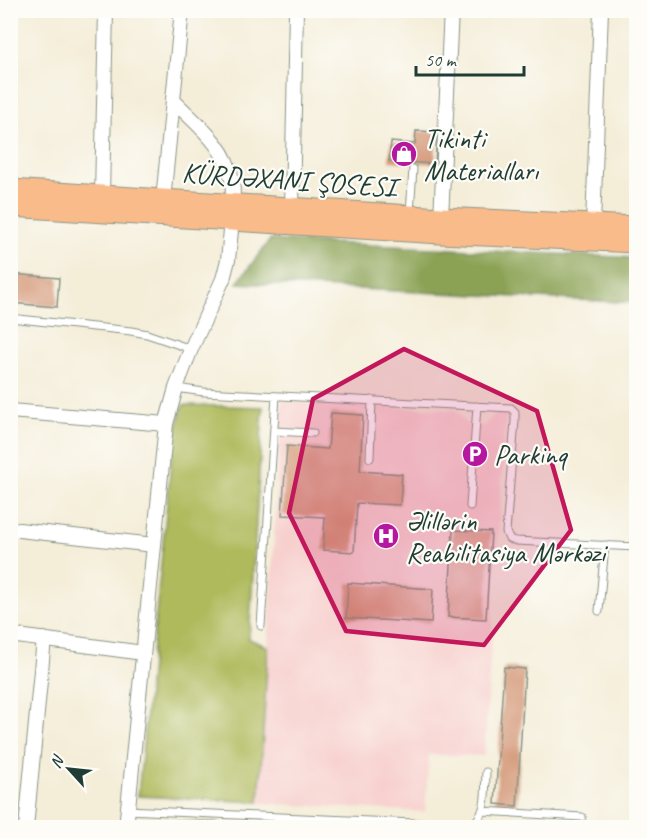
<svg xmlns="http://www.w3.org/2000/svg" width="647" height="838" viewBox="0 0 647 838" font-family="Caveat,sans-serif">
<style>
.built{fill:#f7d0ce}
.green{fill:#afba5c;stroke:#677c48;stroke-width:1.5}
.forest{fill:#8ba254;stroke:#557044;stroke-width:1.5}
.building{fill:#d49878}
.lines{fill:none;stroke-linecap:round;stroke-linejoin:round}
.service-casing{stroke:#8a9586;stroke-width:9}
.minor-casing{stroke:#8a9586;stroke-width:16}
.primary-casing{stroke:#8a9586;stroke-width:23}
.service{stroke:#fff;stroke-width:7}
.minor{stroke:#fff;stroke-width:14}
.primary{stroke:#fabb8b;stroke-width:21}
.marked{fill:#c2185b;fill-opacity:0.2;stroke:#c2185b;stroke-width:4.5;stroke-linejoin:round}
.labels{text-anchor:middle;stroke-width:4.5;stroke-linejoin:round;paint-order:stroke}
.poi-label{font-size:28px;fill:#1f3d34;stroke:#fdfcf7;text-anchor:start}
.street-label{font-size:28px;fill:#1f3d34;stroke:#fdfcf7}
</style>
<rect width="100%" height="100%" fill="#fdfcf7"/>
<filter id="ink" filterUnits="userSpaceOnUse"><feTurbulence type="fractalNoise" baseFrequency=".0167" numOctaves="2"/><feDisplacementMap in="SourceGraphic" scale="12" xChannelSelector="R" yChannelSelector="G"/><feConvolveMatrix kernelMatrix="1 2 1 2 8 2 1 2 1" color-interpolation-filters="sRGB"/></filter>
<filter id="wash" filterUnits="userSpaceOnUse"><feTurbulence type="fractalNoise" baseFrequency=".008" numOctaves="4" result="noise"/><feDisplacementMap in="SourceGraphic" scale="24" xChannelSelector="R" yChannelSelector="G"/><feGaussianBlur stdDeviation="1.35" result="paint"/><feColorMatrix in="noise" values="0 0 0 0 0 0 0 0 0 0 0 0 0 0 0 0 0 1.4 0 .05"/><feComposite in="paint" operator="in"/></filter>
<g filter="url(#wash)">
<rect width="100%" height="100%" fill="#f4edd8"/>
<path class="built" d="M282,401L456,410L467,424L484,426L496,412L506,413L484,756L429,755L425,812L259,803Z"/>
<path class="green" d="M183,405L263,407L249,639L268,647L259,802L138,796L173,443Z"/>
<path class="forest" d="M270,240L636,258V303L237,283Z
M135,822H218L217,828L134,827Z"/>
<g id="blocks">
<path class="building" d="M416,131L437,132L435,164L389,161L391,142L415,144Z
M10,274L59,278L57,307L10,303Z
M331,413L363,415L360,471L402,474L400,505L357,503L354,552L323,550L325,517L282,515L287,446L328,449Z
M453,530L491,532L486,619L448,617Z
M348,583L433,589L431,623L346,618Z
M504,667L525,669L517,806L495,804Z"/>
</g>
</g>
<g filter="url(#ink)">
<use href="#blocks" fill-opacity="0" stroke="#8a9586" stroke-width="1.5"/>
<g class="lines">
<g class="service-casing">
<path id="service" d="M410,213L413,169
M10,318L131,331L147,334L191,349
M176,388L204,392L511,408L515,412V421L506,532L509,539L516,541L636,547
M274,431L313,433
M370,458L372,400
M470,506L477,406
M599,611L605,545
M261,626L276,396
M127,810L459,825C463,824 469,825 473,823C488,815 485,786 486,772
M482,811L582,817"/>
</g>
<g class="minor-casing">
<path id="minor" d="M173,100C196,124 226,145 232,180C233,188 233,196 233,204
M102,196L106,10
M163,200L182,10
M292,208L296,10
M441,218L451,10
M593,225L601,10
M10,411L166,424
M10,529L154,545
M10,635L143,653
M26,828L44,639
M126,828L166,424L176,388L191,349L223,279L228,260L232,220"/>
</g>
<g class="primary-casing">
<path id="primary" d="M10,190L441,218L636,227
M10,206L440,233L636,242"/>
</g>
<use href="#service" class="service"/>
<use href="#minor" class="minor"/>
<use href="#primary" class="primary"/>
</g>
</g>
<path class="marked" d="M404,349L537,411L571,530L484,645L346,631L289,513L313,399Z"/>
<defs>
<g id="shop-disc" transform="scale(1.35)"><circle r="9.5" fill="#b5179e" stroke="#fdfcf7"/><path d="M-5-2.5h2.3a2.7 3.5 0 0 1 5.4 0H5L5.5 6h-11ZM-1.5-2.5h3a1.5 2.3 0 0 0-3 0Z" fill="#fff"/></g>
<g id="parking-disc" transform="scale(1.35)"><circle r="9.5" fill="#b5179e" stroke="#fdfcf7"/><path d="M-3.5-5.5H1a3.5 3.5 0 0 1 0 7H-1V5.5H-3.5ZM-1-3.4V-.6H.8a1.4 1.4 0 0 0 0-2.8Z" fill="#fff"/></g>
<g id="hospital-disc" transform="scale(1.35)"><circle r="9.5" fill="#b5179e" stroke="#fdfcf7"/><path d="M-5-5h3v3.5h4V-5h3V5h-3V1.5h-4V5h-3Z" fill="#fff"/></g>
</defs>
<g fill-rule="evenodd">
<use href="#shop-disc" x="404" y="154"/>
<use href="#parking-disc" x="475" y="454"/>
<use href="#hospital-disc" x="386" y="536"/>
</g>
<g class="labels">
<g class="poi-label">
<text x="424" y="148">Tikinti<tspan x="424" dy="32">Materialları</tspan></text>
<text x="494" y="464">Parkinq</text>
<text x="406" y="530">Əlillərin<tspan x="406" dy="32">Reabilitasiya Mərkəzi</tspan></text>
</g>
<g class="street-label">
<text transform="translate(289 179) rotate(4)" y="10">KÜRDƏXANI ŞOSESI</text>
</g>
</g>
<rect width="647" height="838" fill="none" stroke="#fdfcf7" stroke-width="36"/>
<g transform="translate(69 769) rotate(297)" stroke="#fdfcf7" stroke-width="4.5" paint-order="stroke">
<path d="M0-4.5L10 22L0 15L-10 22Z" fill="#1f3d34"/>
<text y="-9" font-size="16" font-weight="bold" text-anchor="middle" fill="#1f3d34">N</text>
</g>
<path d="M416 66v9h108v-9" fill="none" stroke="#1f3d34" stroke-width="3"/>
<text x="425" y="66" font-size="18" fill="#1f3d34" stroke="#fdfcf7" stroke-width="4.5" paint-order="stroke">50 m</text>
</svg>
